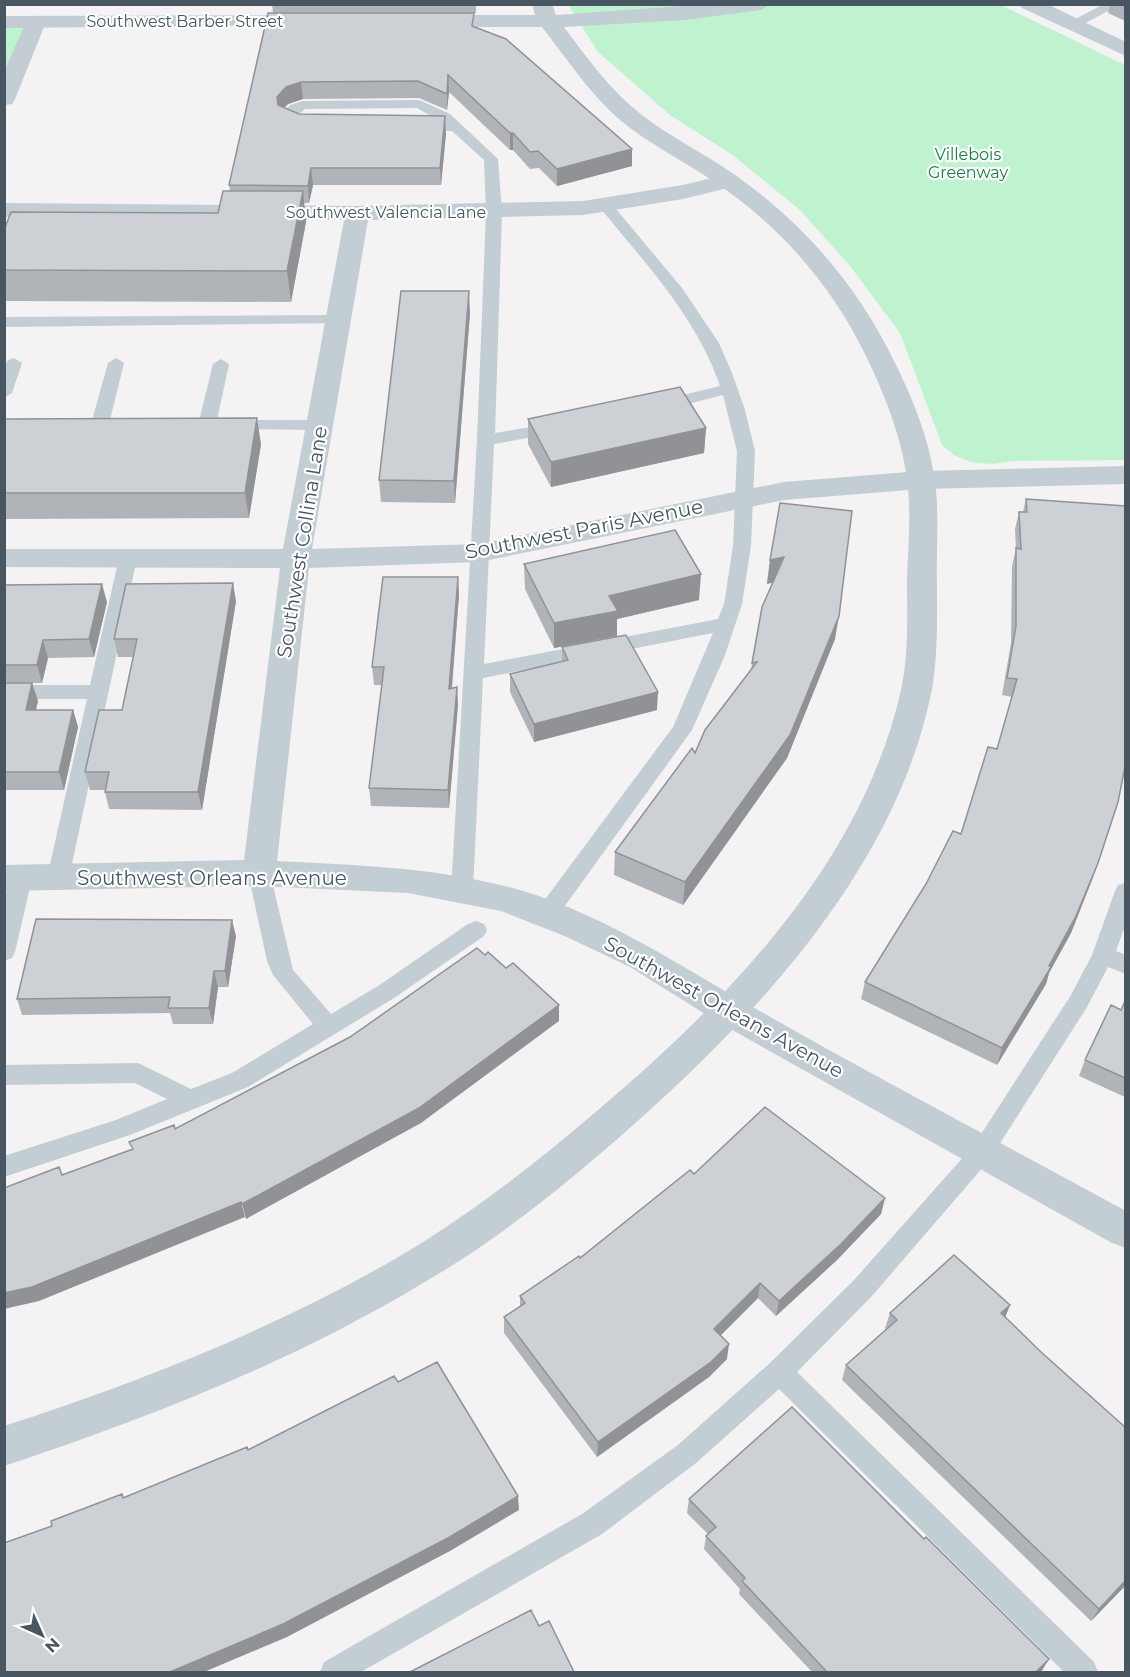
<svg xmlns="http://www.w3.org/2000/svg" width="1130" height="1677" viewBox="0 0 1130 1677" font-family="Montserrat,sans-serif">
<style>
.green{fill:#bff3d0}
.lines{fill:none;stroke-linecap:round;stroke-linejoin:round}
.service{fill:#c2cdd4;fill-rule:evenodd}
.minor{fill:#c2cdd4;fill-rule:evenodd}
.tertiary{fill:#c2cdd4;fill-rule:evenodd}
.wall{fill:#b0b4b8}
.shaded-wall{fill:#909296}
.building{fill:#cdd1d6;stroke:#909296;stroke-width:1.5}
.labels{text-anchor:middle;stroke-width:4.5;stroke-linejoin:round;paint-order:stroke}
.far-street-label{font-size:16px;fill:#485661;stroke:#fff}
.far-park-label{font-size:16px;fill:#128343;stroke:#fff}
.street-label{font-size:20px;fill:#485661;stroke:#fff}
</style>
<rect width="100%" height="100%" fill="#f4f2f2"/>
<path class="green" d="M568,5H1001L1125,65V460L1015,461L991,464L970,462L954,455L942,445L900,333L850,266L801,211L734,156L670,115L598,52Z
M5,22H36L5,99Z"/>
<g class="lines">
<path class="service" d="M1104,4H1121L1076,28H1066L1064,25Z
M419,100L450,114L498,159L502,212L495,433L556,423L565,428L556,433L494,444L484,664L718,619L724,604L733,546L737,451L723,395L660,411L652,406L654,402L720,386C697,318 646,264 601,209L599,206L601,203H611L682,288L719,343L732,373L745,410L755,451L751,546L742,604L725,655L692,730L554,921L546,923L538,921L535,915L538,909L673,727L713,633L483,678L473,891L470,897L462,899L454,897L451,891L477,440L486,212L484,160L452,131L412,130V124L443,123L417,108L305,109L295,118L312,125L305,129L281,120V115L290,105L303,101Z
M338,315L344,317L346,320L344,323L4,327V317Z
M14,358L22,363L12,393L4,398V367L8,360Z
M116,358L124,363L109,424L100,429L94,428L91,424L108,363Z
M221,359L229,364L216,425L207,430L198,425L213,364Z
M231,420H320L329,425L320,430L225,429L222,425Z
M128,552L137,558L69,878L66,884L58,886L50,884L47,878L87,699H4V685H90L119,558Z
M259,865L267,867L270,873L293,970L331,1014L378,986L468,924L476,921L484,924L487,930L484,936L394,998L248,1087L130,1135L4,1177V1156L116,1120L167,1099L135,1083L4,1085V1065L138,1063L191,1089L232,1073L313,1024L273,975L267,961L248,873L251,867Z
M21,871L29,873L32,879L15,952L12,958L4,961C4,932 0,899 13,873Z
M1126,883V923L1116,951L1126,955V974L1108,967L1087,1007L990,1159L872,1296L797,1372L1094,1662L1098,1672H1064L779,1389L696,1463L602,1534L361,1672H320L324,1662L582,1514L678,1445L770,1363L854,1280L974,1145L1071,995L1092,955L1115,891L1118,885Z"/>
<path class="minor" d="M1019,4H1047L1126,42V56L1022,8Z
M36,16L43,18L46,22L15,99L12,104L4,105V72L26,22L29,18Z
M728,174L736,176L740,181L736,186L683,199L583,215L368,220L312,549L479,544L784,482L921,471L1126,466V484L921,489L784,500L479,562L309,568L277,861C355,865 428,867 505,886C592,908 667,958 744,1002C869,1074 998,1141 1126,1211V1248L1112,1243L718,1022L630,967L567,937L501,911L408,893L259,886L4,891V865L244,860L280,568L4,567V549H283L344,220L4,217V203L357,206L583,201L683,185Z"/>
<path class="tertiary" d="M532,4H552L556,15L710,4H771L761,10L685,20L564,27C585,55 605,83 631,106C663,134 701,151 735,175C804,223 859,288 895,363C915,403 932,447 936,491C939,522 936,554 937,585C937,619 938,654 932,689C897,868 755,1018 623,1134C560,1189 496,1241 423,1283C292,1362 149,1418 4,1466V1426C140,1382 271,1330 395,1259C468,1216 534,1165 598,1110C729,999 862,863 901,690C909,654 907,616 907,579C908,549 911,518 908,488C904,442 885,395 865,354C831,284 778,224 713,181C682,160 649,144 620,120C589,93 567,59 542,27H429L422,25L419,21L422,17L429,15H535Z
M312,15L319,17L322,21L319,25L4,28V16Z"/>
</g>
<path class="wall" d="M272,4H476V13H273Z
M1110,4H1125V21L1108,13Z
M268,13L474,26L632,149V166L557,186L539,168L530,169L513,150H510L449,92L447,110L419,98L303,99L288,104L284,108L299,114L446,133L441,185H313L309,203H304L306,222L291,302L4,301V230L218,213L230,191L229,185Z
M470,313L455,503L381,502L379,480Z
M4,419L261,444L249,518L4,519Z
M528,419L706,428L704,453L551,487L528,444Z
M1026,499L1118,802L1092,880L1071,933L1049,973L1046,984L997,1065L861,999L865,982L961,834L997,749L1012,697L1002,695L1011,643L1012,566L1016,549L1015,529L1019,512H1023Z
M770,560L835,639L787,758L683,905L614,875L615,852L695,753L751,670L752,663L773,582L767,584Z
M524,564L699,600L617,619V636L554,648L525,589Z
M458,577L459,595L452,689L457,687L458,705L449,808L371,806L369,788L382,685H374L372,667Z
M4,585L107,602L94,657L48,658L42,683H4Z
M236,601L202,810L109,809L105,792V790H90L85,772L122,710L133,657H118L114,639Z
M562,647L657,710L534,742L510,692V674L562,662Z
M4,683H32L38,701L36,710H73L78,727L64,790H4Z
M236,936L228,987H218L213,1024H173L170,1013L22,1015L17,999Z
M1125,1001V1097L1079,1076L1085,1060L1121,1010Z
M694,1174L885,1198L881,1214L837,1260L776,1316L758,1298L721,1335L727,1359L709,1377L597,1457L504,1333V1317L520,1306V1296L580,1258Z
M1010,1305L1005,1317L1125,1586L1091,1621L842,1380L846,1365L886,1329L885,1328L890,1313Z
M689,1499L924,1539L1049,1659L1041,1672H812L739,1594L740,1589L704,1549L706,1536L708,1534L687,1513Z"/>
<path class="shaded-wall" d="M448,75L449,92L447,110V94Z
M301,82L303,99L288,104L279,113L277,97L286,87Z
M445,116L446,133L441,185L440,168Z
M510,133H513V150H510Z
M632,149V166L557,186V169Z
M311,168L313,185L309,203L308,186Z
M303,191L306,222L291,302L287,271Z
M469,291L470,313L455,503L454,481Z
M257,418L261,444L249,518L245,493Z
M706,428L704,453L551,487V462Z
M784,557L782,580L767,584L770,560Z
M701,574L699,600L617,619V636L554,648V623L609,596Z
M458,577L459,595L450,707L449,689Z
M233,583L236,601L202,810L198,792Z
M102,584L107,602L94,657L89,639Z
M839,616L835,639L787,758L683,905L685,882Z
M43,640L48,658L42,683L37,665Z
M32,683L38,701L31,728L26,710Z
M457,687L458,705L449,808L448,790Z
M658,692L657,710L534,742V724Z
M73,710L78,727L64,790L59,772Z
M1098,863L1092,880L1071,933L1049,973L1046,984L997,1065L1002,1048L1049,966Z
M232,920L236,936L228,987L225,971Z
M214,971L218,987L213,1024L209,1008Z
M559,1005V1021L421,1123L246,1219L242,1204Z
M885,1198L881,1214L837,1260L776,1316L779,1301Z
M241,1202L245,1217L39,1301L4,1309V1293Z
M760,1283L758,1298L712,1344L714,1329Z
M1010,1305L1004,1320L1001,1313Z
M729,1344L727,1359L709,1377L597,1457L598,1442Z
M518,1496L519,1510L450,1551L287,1637L204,1672H170Z
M1125,1581V1586L1091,1621L1099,1609Z
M1049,1659L1041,1672H1036Z"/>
<path class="building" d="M268,13H474L472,26L506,39L632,149L557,169L538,151L530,152L513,133H510L448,75L447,94L418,81L301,82L286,87L277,97L278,105L299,114L445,116L440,168H311L308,186L229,185Z
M223,191H303L287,271L4,270V230L11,212L218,213Z
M401,291H469L454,481L379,480Z
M680,387L706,428L551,462L528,419Z
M257,418L245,493H4V419Z
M1026,499L1125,506V767L1118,802L1098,863L1076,916L1049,966L1051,967L1002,1048L865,982L926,884L953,831L961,834L988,747L997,749L1017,679L1007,678L1016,626V548L1021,549L1019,512H1027Z
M780,503L852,511L839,616L790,735L685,882L615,852L692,748L695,753L705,730L757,662L752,663L762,607L784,557L770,560Z
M675,530L701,574L609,596L618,611L554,623L524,564Z
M383,577H458L449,689L457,687L448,790L369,788L384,667H372Z
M233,583L198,792H105L109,772H85L99,710H122L137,639H114L126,584Z
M102,584L89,639L43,640L37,665H4V585Z
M626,635L658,692L534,724L510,674L568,660L562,647Z
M4,683H32L26,710H73L59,772H4Z
M36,919L232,920L225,971H214L209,1008H168L170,997L17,999Z
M477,948L485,955L488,952L506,968L513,963L559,1005L419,1108L242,1204L241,1202L32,1287L4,1293V1188L59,1167L62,1175L133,1149L129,1142L174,1125L175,1129L350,1037Z
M1125,1001V1078L1085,1060L1111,1005L1121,1010Z
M765,1107L885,1198L841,1244L779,1301L760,1283L714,1329L729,1344L711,1362L598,1442L504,1317L525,1303L520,1296L579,1256L580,1258L690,1170L694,1174Z
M954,1255L1010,1305L1001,1313L1041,1352L1125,1427V1581L1099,1609L846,1365L897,1320L890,1313Z
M437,1362L518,1496L448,1538L283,1624L170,1672H4V1543L52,1526L51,1521L122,1494L123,1498L247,1447L248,1450L394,1376L398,1382Z
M792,1407L924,1539L926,1537L1049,1659L1036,1672H827L742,1581L745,1578L706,1536L716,1527L689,1499Z
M531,1610L539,1626L549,1621L574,1672H410Z"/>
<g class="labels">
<g class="far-street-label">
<text x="185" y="27">Southwest Barber Street</text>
<text x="386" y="218">Southwest Valencia Lane</text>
</g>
<g class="far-park-label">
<text x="968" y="160">Villebois<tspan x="968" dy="18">Greenway</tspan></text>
</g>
<g class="street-label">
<text transform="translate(584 529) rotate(-11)" y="7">Southwest Paris Avenue</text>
<text transform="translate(302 542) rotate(-81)" y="7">Southwest Collina Lane</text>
<text x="212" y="885">Southwest Orleans Avenue</text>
<text transform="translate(724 1007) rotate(29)" y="7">Southwest Orleans Avenue</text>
</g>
</g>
<rect width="1130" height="1677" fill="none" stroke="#485661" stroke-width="12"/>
<g transform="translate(42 1635) rotate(135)" stroke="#ffffff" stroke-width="4.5" paint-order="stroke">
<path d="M0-4.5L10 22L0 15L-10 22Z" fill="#485661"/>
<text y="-9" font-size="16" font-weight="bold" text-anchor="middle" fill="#485661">N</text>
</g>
</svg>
